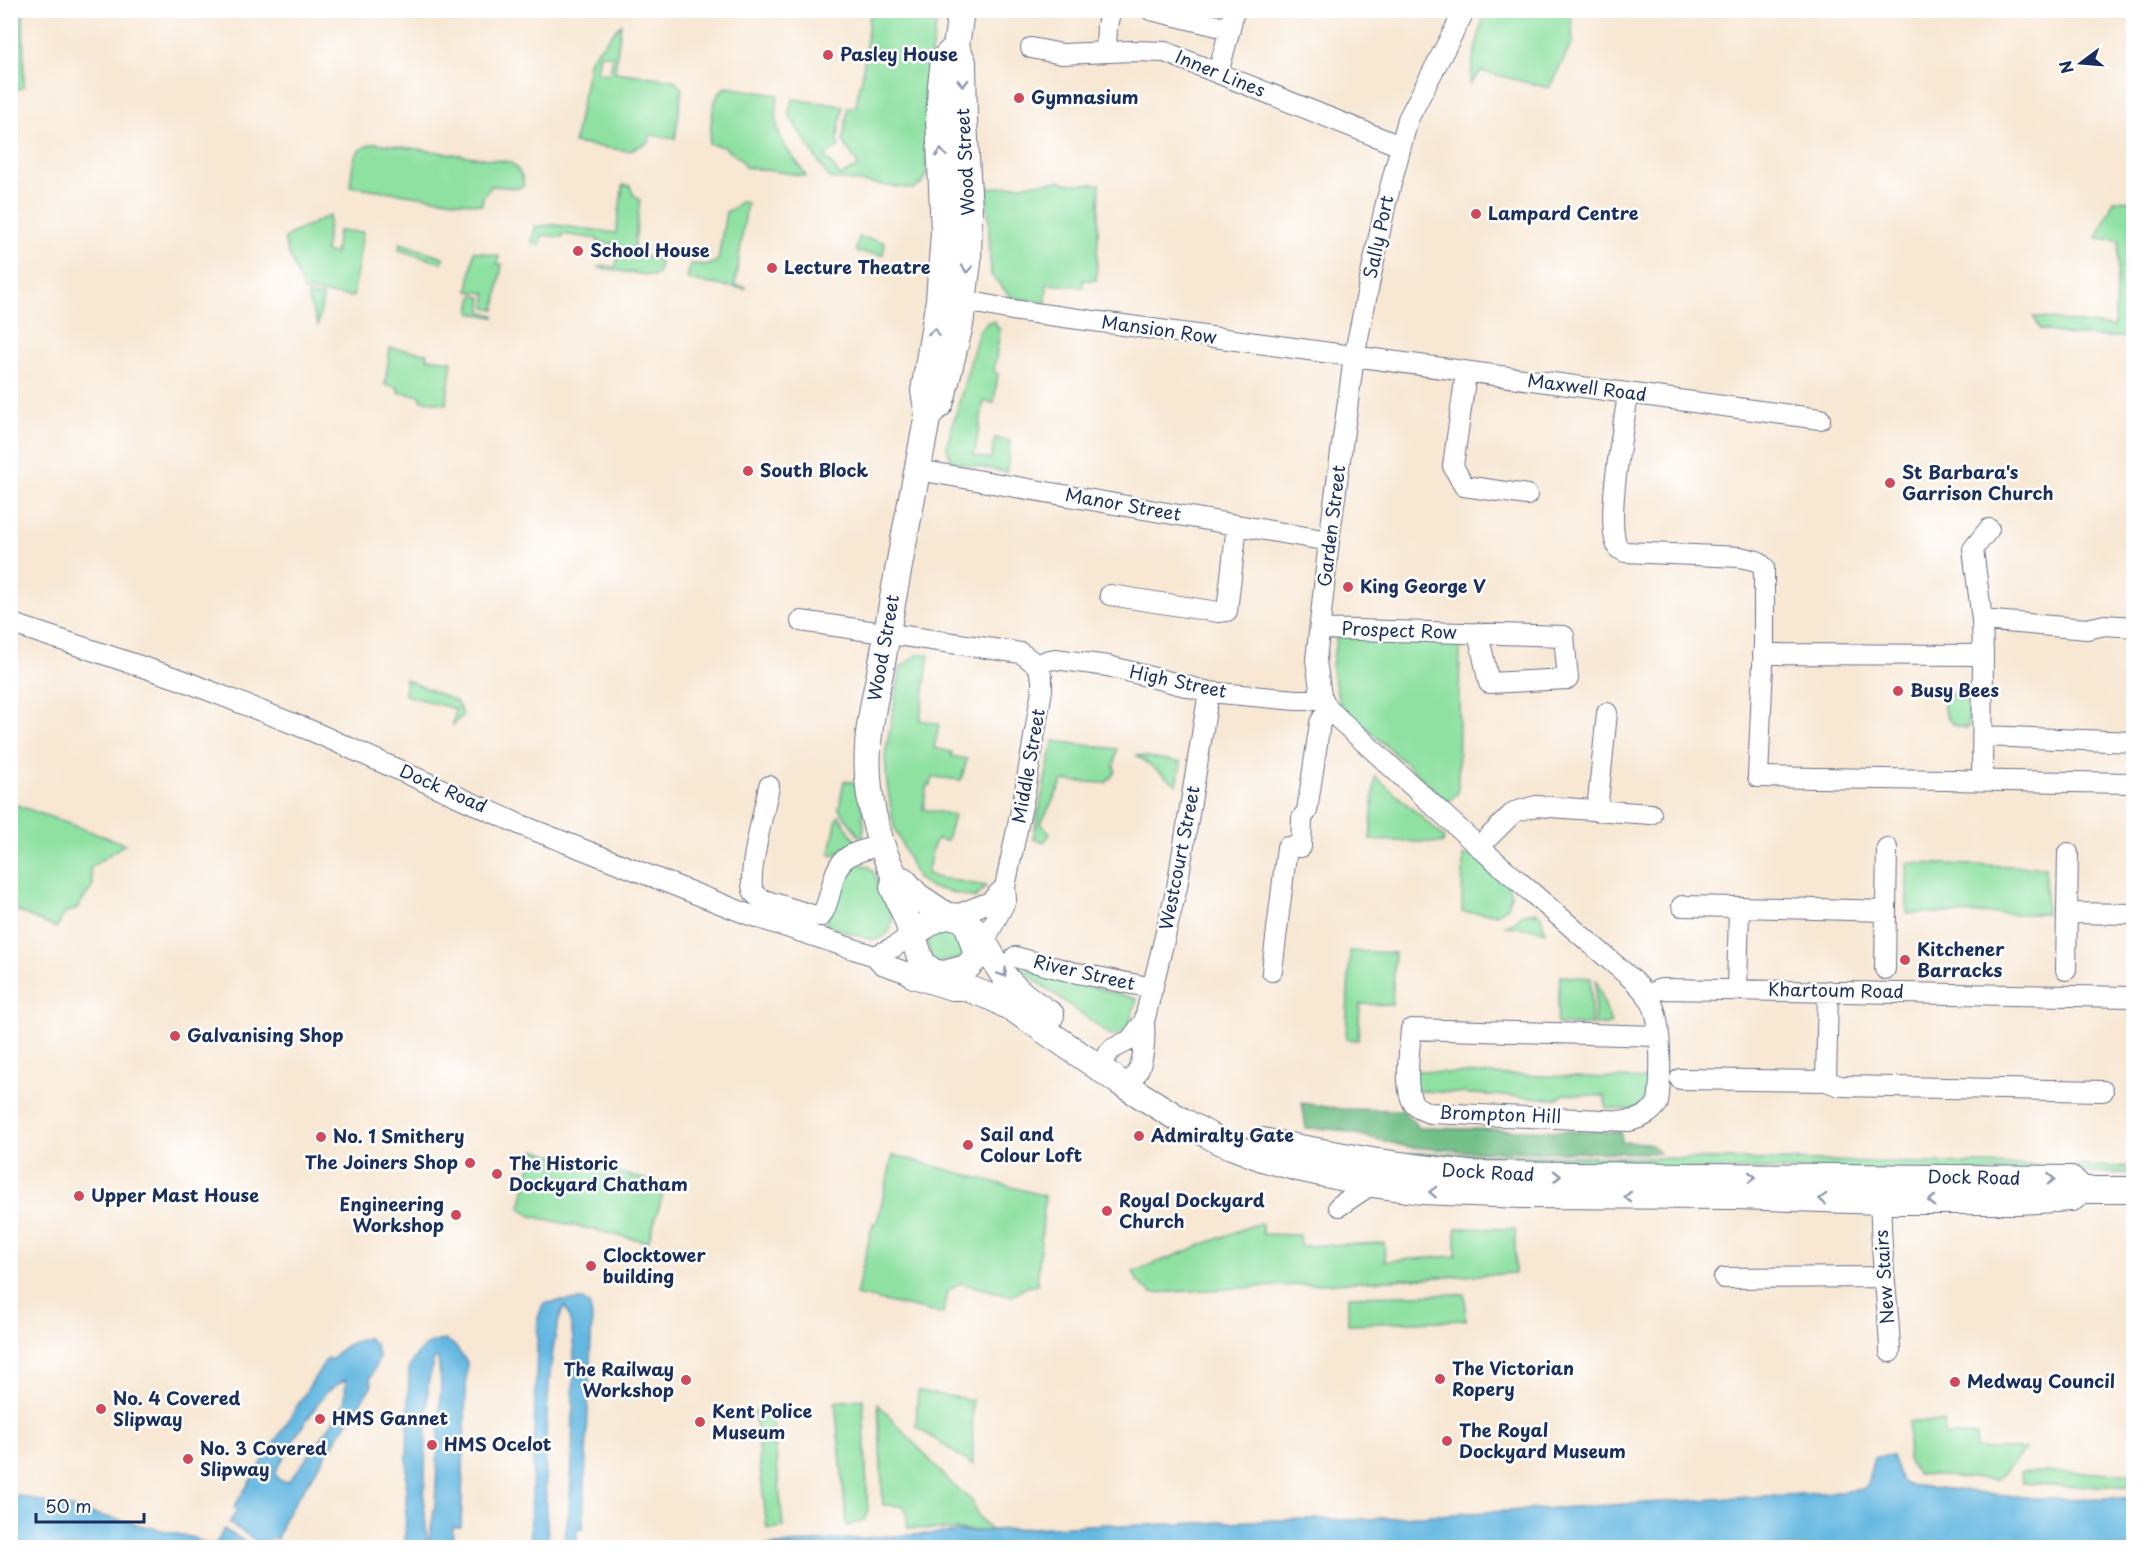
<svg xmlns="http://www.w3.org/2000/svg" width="2144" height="1558" viewBox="0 0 2144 1558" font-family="'Playpen Sans',sans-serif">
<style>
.green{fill:#8ee1a1;stroke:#548880;stroke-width:1.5;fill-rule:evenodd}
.forest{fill:#72bf87;stroke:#467772;stroke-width:1.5}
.water{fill:#65b8e1;stroke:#4074a0;stroke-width:1.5;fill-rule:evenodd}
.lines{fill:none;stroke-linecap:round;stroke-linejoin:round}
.minor-casing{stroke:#686f87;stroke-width:22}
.major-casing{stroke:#686f87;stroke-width:28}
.minor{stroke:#fff;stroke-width:20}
.major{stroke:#fff;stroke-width:26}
.oneway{stroke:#8d97ae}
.poi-dot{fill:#d1495b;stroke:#fff;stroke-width:2}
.labels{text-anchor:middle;stroke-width:5;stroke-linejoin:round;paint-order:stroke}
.poi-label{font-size:18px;font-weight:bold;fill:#1b2f5e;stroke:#fff;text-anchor:start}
.street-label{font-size:18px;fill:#1b2f5e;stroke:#fff}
</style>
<rect width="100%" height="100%" fill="#fff"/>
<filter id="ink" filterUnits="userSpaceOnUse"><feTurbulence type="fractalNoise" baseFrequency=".0167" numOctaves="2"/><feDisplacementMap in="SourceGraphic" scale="12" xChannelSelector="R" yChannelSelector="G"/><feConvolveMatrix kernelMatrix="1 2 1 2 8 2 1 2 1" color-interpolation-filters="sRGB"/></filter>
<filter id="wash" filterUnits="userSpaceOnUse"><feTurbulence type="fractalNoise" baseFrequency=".008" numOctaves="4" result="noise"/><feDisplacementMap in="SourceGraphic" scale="24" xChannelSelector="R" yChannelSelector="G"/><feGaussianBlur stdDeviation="1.35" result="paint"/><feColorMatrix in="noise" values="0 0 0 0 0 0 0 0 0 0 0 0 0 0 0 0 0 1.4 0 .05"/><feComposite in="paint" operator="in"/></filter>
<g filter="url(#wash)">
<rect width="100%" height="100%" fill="#f7e7d3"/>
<path class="green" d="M11,10L23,11L24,86L19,89L11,90Z
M1485,10L1520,11L1526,14L1529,11H1571L1573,41L1549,88L1481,71L1470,84L1473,60Z
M912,11H939L931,53L926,97V176L922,183L913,189L829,178L790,117L789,111L793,99L843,106L837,141L839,146L825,156L840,176L859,166L843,141L848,107H856L859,86L862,79L870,12L910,18Z
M2013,11H2072L2026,17Z
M621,24L615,72L674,80L682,89L675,139L650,135L649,142L629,151L574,143L590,59ZM600,54L613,56L610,74L597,72Z
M726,87L778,95C775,114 775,131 786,148C792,157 801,166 806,176L745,167L740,158L727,150L726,147L709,144C712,127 710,95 726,87Z
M375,143L510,162C518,169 524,175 523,186L519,188L492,186L483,196L482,205L350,186C354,163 349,150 375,143Z
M1061,181L1070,184H1100L1096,280H1083V287L1047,284L1046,303L1012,298L991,275L987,186L990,188Z
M623,185L630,186L633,194L640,200L634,248L641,256L659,259L660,264L658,274L653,276L599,268L600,265L616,267L619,245L598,242V239L563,234L562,237L542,235L540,245L532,243L535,226L555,225L616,233Z
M2114,200L2133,201V338L2069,335L2040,329L2034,317L2114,327L2119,240L2097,238Z
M740,202L747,203L735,285L746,287L745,289L691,281L687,278L691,264L710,265L718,260L726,212L735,207Z
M330,215L325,252L335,254L338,231L363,232L353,297L304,291L285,244V238L289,235Z
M859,237L885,242L883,255L858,252L856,250Z
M400,243L443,257L442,263L399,250Z
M474,251L499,256L497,264H502L495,310L486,308V293L468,291Z
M309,295L323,297L318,325L307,296Z
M473,295L482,297V312L494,315V317L470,313Z
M993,321L1000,330L994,371L998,374L994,403L984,401L974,456L991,459L995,438L1010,441L1007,472L957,463C949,459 948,454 947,445L979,331L988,322Z
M390,348L427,353V358L452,361L446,404L421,400V396L398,392V387L385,385Z
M1337,633L1460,636L1458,793L1448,802L1339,703L1332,667Z
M919,654H929L920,720L939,724L934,748L952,752L951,756L967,759L961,780L934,777L930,785H927L923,809L954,815L947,841L937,839L933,847L927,873L934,877L986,886L975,898L930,887L918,879L894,827L887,784L885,756L901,667Z
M405,679L456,701L463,715L453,725L455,709L405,695Z
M1956,692H1969L1968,728C1950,727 1942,716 1944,699Z
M1053,741L1117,749L1114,767L1116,771L1106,783L1063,781L1041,823L1050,834L1044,842L1033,839Z
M1136,755L1181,762L1177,785Z
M1375,776L1444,837L1443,843L1370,840Z
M844,781L860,783L864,826L863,837L859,836L839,809Z
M11,803L125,844L90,868L93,886L76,909L65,913L56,928L11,908Z
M839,816L855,840L852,844L832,856L830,853L837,818Z
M1463,856H1472L1507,883L1511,894L1508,907L1496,914L1462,912Z
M1907,863L2045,867L2046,914L1907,913Z
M853,864C860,863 866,864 871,869C875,873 877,881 880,886C886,900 900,922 886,935C881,940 874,940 868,939L825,925L842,877Z
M1536,912L1541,916L1545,932L1537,929L1505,926L1517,920L1521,915Z
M942,925L962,931L964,958L933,963L926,938Z
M1350,951L1395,953L1392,1005L1360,1004L1358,1040L1346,1039Z
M1017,967L1137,999L1127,1031L1112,1036Z
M1560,976L1591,978V1025L1557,1024Z
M1596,979L1611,1023L1606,1025H1594Z
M1409,1070L1449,1073L1648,1079C1644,1111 1639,1111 1607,1108L1604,1096L1565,1094L1556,1099L1409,1090Z
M534,1150L666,1185L648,1242L531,1216L520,1207Z
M1408,1153L2133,1167L2134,1173L1491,1167Z
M893,1155L1045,1196L1037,1285L1026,1287L1012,1296L960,1283L947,1292L943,1314L856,1295L873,1223H877Z
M1262,1224V1234L1299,1235L1300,1246L1384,1243L1385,1261L1456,1256V1228L1515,1229V1273L1152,1293L1138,1282L1133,1272L1253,1225Z
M1465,1294L1466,1320L1348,1324V1296Z
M918,1391L972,1400L973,1465L916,1426Z
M863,1399L868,1514L864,1520L847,1526L835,1402Z
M878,1404L952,1484L972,1501L977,1514L990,1530L1111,1524L1121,1526L1309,1519L1351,1520L1840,1492L1863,1489L1867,1486L1874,1457L1892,1456L1901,1481L1907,1485L2043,1499L2134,1498L1296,1548H752L979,1531L908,1528L906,1512L902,1506L883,1505Z
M772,1410L783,1527L767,1529L754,1411Z
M1909,1422H1944V1435H1976V1449H2026L1997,1480L1917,1474L1907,1460Z
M2021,1472L2133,1473V1486H2065L2022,1483Z"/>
<path class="forest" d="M1302,1103L1340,1109L1402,1110L1419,1128L1621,1132L1622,1142L1648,1143L1660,1153L1467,1151L1408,1147L1340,1130L1306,1128Z"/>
<path class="water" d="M582,1300L589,1304L592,1316L583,1529H577V1547H530L538,1318L543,1304L558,1301ZM565,1306C578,1337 573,1374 573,1407C572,1452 573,1501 563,1546H550C541,1509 545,1335 565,1306Z
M368,1338L375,1344L379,1358L370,1379L372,1385L285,1517L277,1539L271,1538L264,1546L229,1523L237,1510L234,1507L327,1358L332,1360C340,1346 352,1342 368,1338ZM346,1379C345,1386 346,1395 344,1402C340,1414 296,1475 287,1482L279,1480L275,1473L297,1434L326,1392Z
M446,1340L454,1345L467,1362L461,1527H453L452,1547H405L409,1368C417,1351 426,1341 446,1340ZM436,1358L438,1359L441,1384L435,1505L428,1547L424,1504L428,1384L434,1359Z
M1892,1456L1901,1481L1907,1485L2043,1499L2133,1498V1547H752L873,1537L1111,1524L1121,1526L1309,1519L1351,1520L1840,1492L1863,1489L1867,1486L1874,1457Z
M11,1494L194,1538L211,1546L217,1542L224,1529L254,1547H11Z"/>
</g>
<g filter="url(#ink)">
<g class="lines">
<g class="minor-casing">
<path id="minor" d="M1151,10L1230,29L1218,73
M1465,10L1408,119L1385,207L1354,357L1329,541L1316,660L1321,696L1328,709L1479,847L1634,981C1642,989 1650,997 1654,1008C1662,1030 1661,1079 1658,1103C1650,1114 1642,1118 1629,1121L1430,1113C1424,1111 1418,1109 1414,1104C1403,1090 1410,1047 1411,1029L1658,1036
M1230,29L1234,10
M1031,48L1062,54L1133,51L1165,52L1400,146
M1106,52L1107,25L1111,10
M964,303L982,304L1012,310L1820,419
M1466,373L1453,466L1464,486L1527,495
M1628,394C1624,426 1604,523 1618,548L1625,552L1740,557L1757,561L1764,567V643L1758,777L2134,783
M918,470L1329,541
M1110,595L1218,612L1227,611L1237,525
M1982,620L2087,629L2105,625L2134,627
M801,621L1021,653L1037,665L1042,678V690L1025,791L1005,887L1006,900L984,942
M10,623L182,680L312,731L521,825L747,914L875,956L882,964L914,975
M1320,629L1463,633L1564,636L1568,679L1489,683L1478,633
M1763,654L1983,655L1982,780
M1983,655L1982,620L1973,549L1989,529
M1037,665L1049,660L1055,659L1108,666L1209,692L1296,700H1309L1321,696
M1984,736L2134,742
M769,786C765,807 747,874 753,890C755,896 759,897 764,900L812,915L821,916C834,897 829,868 849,856C858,851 871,848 881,845
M1597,811L1607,713
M1479,847L1514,812L1536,806L1651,814
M1682,906L1739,907L1737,990
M1739,907L1886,911
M2067,913L2134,914
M954,916L990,902L1005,887
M875,956L894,947L913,934
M1015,957L1072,972L1153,988
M1885,969L1887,848
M2066,970L2068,853
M1272,971L1287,847H1301L1302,818L1307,811L1320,723L1328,709
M1648,997L1658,990L1662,989L2134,997
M1108,1054L1112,1049L1130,1040L1144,1022
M1136,1074C1145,1060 1145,1039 1144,1022L1177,887L1209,692
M1680,1079L1826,1081L1828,991
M1826,1081L1840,1086L2103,1091
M1881,1201C1879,1252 1889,1302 1890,1352
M1339,1206L1372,1184L1374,1177
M1724,1278L1883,1277"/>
</g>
<g class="major-casing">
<path id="major" d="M928,414L940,404L943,394L960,325L968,262L969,210L964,121L963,62L956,47
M896,879L893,887L905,914L922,963L933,972L944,974L966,968L974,960L976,952L969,929
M947,916L917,896L903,880L896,879C876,840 865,791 868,747C869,717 878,686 883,657C896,575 913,495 928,414L924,391L939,300L944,233L939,119L941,85L944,59L956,47L961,10
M913,934C924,927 937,916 950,916C975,915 994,964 1007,980C1019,994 1036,1005 1051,1015
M914,975L952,987H964L993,998L1015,1010L1121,1083L1179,1119L1221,1142L1262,1158L1298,1168L1372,1184L1421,1191L1522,1195L1737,1196L1881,1201H2018L2072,1198L2082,1190H2134
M1262,1141L1377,1162L1468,1174L2071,1179L2082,1190"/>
</g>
<use href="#minor" class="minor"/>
<use href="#major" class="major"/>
</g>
<defs><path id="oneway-chevron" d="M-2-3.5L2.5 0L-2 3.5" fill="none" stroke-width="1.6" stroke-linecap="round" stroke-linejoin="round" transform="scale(1.5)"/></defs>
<g class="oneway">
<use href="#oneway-chevron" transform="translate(963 83) rotate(89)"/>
<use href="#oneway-chevron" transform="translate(941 153) rotate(-93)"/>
<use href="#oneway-chevron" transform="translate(967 269) rotate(95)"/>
<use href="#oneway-chevron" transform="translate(934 332) rotate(-81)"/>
<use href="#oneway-chevron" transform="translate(1003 973) rotate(56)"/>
<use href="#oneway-chevron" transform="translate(1557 1176)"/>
<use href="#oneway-chevron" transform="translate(1752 1177)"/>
<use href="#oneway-chevron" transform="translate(2051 1179) rotate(1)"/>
<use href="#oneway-chevron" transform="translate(1433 1192) rotate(-178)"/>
<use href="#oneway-chevron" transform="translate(1628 1197) rotate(180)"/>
<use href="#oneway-chevron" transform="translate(1823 1199) rotate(-178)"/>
<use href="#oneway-chevron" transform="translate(1932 1201) rotate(180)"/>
</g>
</g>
<g class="poi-dot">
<circle cx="828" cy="55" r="6"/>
<circle cx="1019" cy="98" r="6"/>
<circle cx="1476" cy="214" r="6"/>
<circle cx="578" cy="251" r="6"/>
<circle cx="772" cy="268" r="6"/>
<circle cx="748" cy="471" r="6"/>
<circle cx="1890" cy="483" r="6"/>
<circle cx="1348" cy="587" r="6"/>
<circle cx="1898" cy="691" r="6"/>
<circle cx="1905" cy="960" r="6"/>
<circle cx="175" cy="1036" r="6"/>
<circle cx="1139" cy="1136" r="6"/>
<circle cx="321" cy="1137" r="6"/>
<circle cx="968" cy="1145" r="6"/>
<circle cx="470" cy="1163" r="6"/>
<circle cx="497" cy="1174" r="6"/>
<circle cx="79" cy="1196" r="6"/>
<circle cx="1107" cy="1211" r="6"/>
<circle cx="456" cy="1215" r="6"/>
<circle cx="591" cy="1266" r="6"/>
<circle cx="1440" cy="1379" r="6"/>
<circle cx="686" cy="1380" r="6"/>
<circle cx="1955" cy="1382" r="6"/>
<circle cx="101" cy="1409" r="6"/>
<circle cx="320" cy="1419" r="6"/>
<circle cx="700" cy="1422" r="6"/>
<circle cx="1447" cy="1441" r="6"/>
<circle cx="432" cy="1445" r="6"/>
<circle cx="188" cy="1459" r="6"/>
</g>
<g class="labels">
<g class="poi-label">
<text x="840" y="61">Pasley House</text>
<text x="1031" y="104">Gymnasium</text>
<text x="1488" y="220">Lampard Centre</text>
<text x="590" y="257">School House</text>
<text x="784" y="274">Lecture Theatre</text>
<text x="760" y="477">South Block</text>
<text x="1902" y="479">St Barbara's<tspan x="1902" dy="21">Garrison Church</tspan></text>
<text x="1360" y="593">King George V</text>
<text x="1910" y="697">Busy Bees</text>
<text x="1917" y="956">Kitchener<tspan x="1917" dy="21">Barracks</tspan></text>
<text x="187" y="1042">Galvanising Shop</text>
<text x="980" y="1141">Sail and<tspan x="980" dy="21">Colour Loft</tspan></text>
<text x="1151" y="1142">Admiralty Gate</text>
<text x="333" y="1143">No. 1 Smithery</text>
<text x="458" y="1169" text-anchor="end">The Joiners Shop</text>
<text x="509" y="1170">The Historic<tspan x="509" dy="21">Dockyard Chatham</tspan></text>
<text x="91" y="1202">Upper Mast House</text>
<text x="1119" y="1207">Royal Dockyard<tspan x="1119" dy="21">Church</tspan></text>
<text x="444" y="1211" text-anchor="end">Engineering<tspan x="444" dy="21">Workshop</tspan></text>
<text x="603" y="1262">Clocktower<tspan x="603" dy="21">building</tspan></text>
<text x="1452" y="1375">The Victorian<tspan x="1452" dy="21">Ropery</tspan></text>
<text x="674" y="1376" text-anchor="end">The Railway<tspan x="674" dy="21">Workshop</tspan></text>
<text x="1967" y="1388">Medway Council</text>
<text x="113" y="1405">No. 4 Covered<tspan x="113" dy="21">Slipway</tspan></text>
<text x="712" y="1418">Kent Police<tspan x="712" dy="21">Museum</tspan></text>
<text x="332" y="1425">HMS Gannet</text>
<text x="1459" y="1437">The Royal<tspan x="1459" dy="21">Dockyard Museum</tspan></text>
<text x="444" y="1451">HMS Ocelot</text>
<text x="200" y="1455">No. 3 Covered<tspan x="200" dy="21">Slipway</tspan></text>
</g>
<g class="street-label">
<text transform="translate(1220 74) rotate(22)" y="6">Inner Lines</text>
<text transform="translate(966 162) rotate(-93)" y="6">Wood Street</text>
<text transform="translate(1379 237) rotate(-78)" y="6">Sally Port</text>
<text transform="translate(1159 330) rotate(8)" y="6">Mansion Row</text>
<text transform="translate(1587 388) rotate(7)" y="6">Maxwell Road</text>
<text transform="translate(1123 505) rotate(10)" y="6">Manor Street</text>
<text transform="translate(1332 526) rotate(-83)" y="6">Garden Street</text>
<text transform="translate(1399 631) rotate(2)" y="6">Prospect Row</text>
<text transform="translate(884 648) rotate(-80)" y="6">Wood Street</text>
<text transform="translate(1178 682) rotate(12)" y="6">High Street</text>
<text transform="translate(1029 766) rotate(-80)" y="6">Middle Street</text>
<text transform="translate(443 789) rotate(24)" y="6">Dock Road</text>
<text transform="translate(1180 858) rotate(-79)" y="6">Westcourt Street</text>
<text transform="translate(1084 973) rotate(13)" y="6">River Street</text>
<text transform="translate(1836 991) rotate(1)" y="6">Khartoum Road</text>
<text transform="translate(1500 1115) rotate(2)" y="6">Brompton Hill</text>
<text transform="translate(1488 1173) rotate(3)" y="6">Dock Road</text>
<text transform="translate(1974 1178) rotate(1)" y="6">Dock Road</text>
<text transform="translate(1885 1277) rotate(-94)" y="6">New Stairs</text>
</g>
</g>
<rect width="2144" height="1558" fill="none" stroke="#fff" stroke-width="36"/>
<g transform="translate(2081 63) rotate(254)" stroke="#ffffff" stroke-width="4.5" paint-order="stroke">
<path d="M0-4.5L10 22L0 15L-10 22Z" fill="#1b2f5e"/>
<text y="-9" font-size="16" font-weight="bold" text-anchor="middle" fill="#1b2f5e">N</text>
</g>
<path d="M36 1513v9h108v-9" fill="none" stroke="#1b2f5e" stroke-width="3"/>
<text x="45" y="1513" font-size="18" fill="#1b2f5e" stroke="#ffffff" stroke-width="4.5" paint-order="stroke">50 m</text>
</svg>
